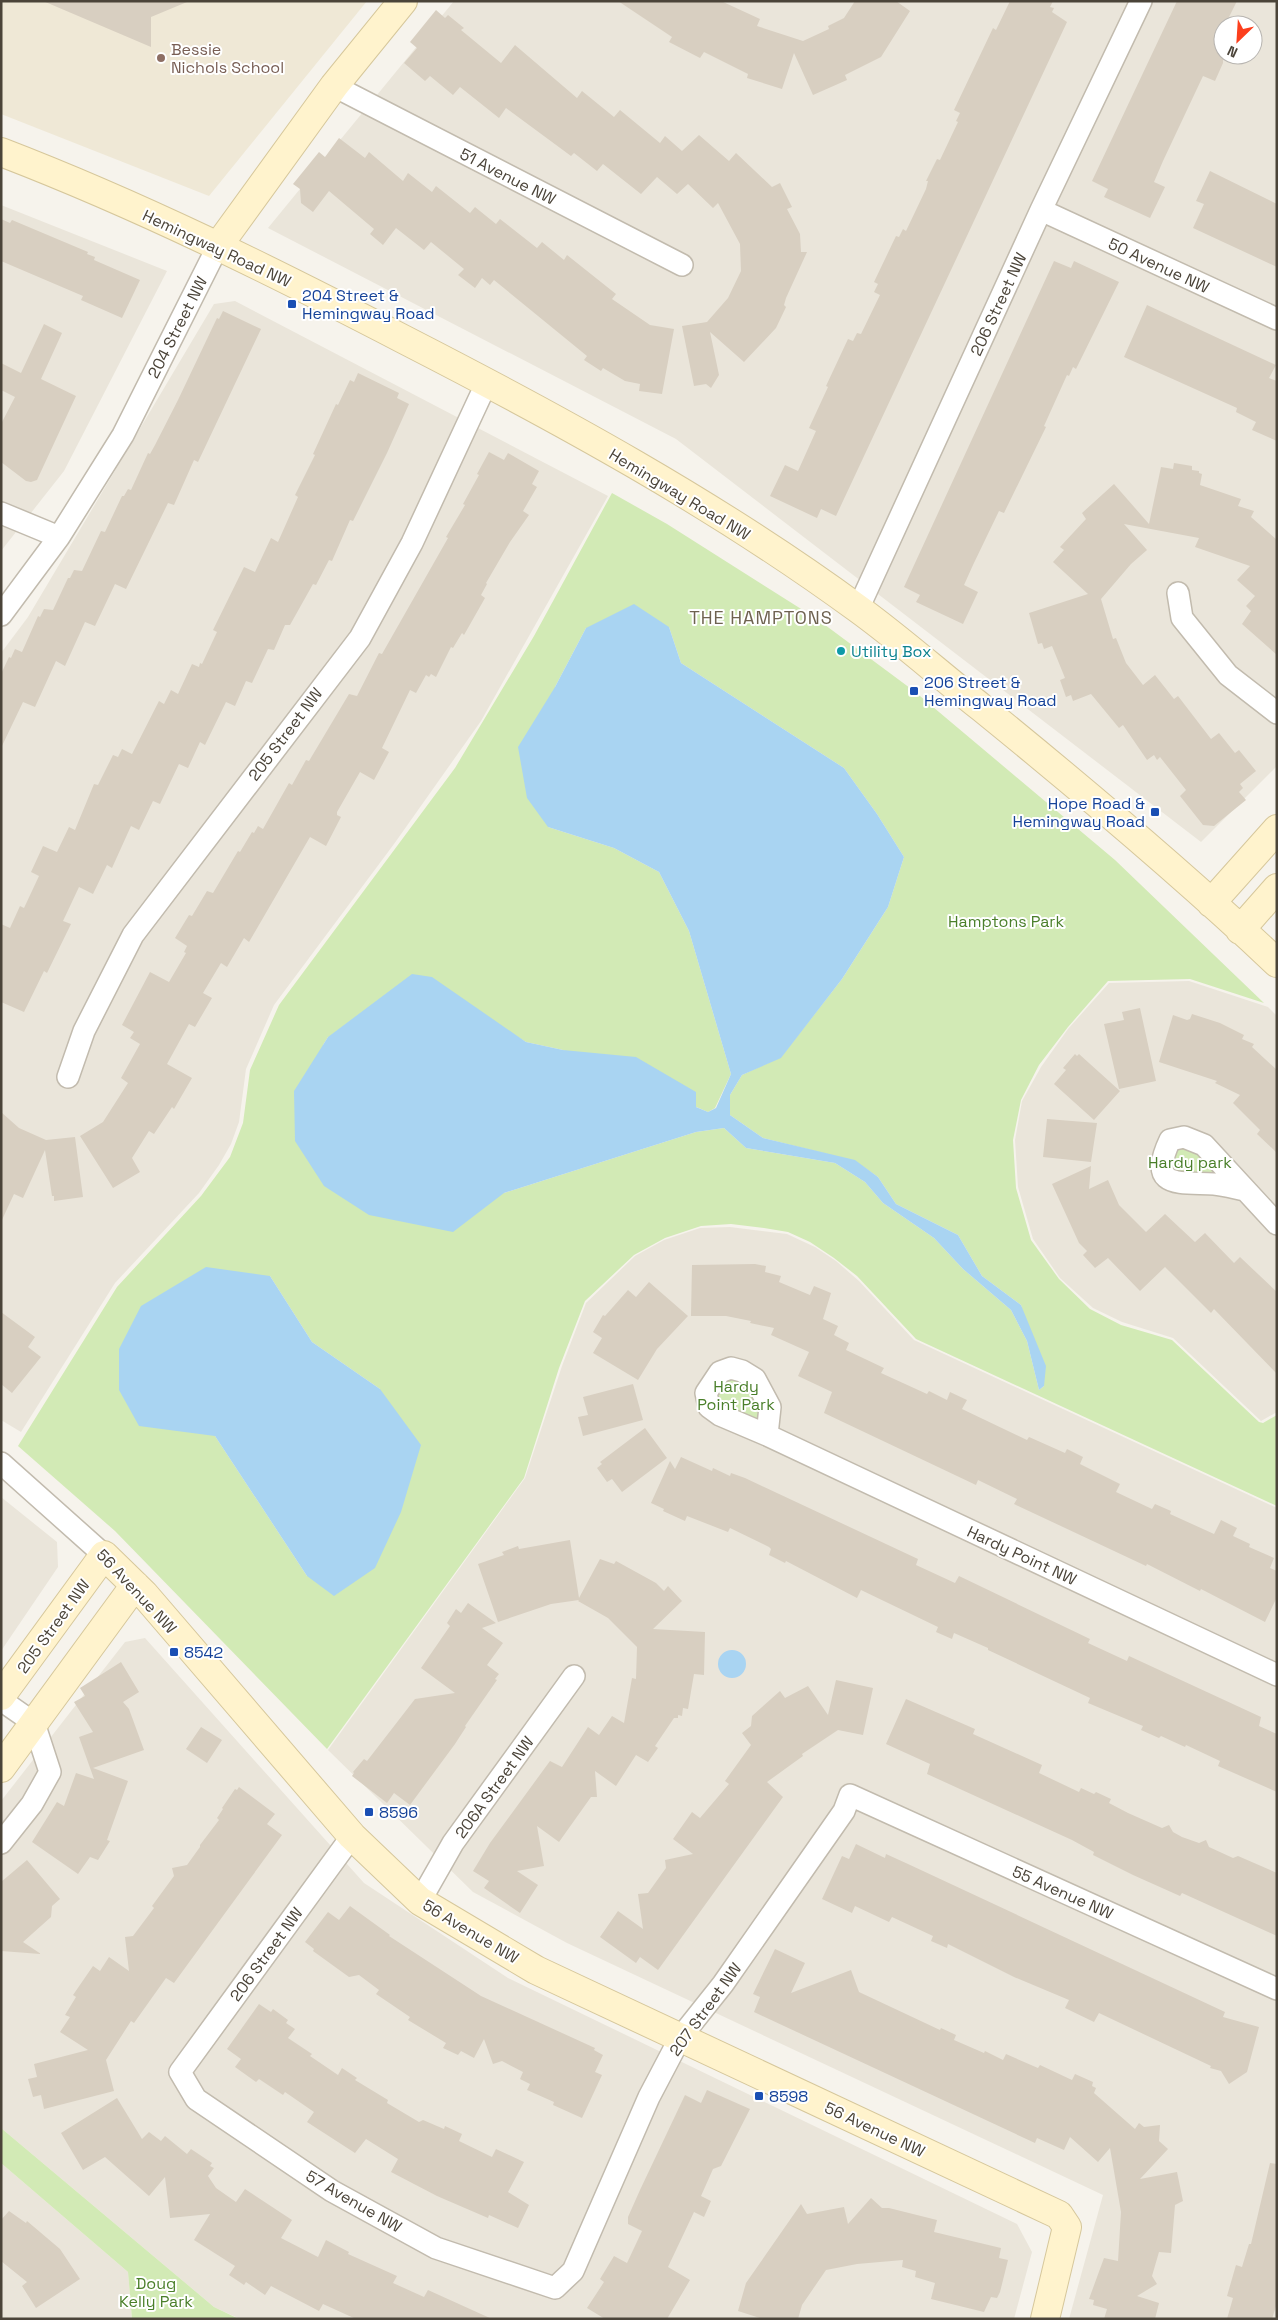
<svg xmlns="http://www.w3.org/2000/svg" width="1278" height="2320" viewBox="0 0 1278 2320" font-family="'Space Grotesk',sans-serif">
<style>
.residential{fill:#eae5da;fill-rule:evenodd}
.education{fill:#efe8d6}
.green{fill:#d2eab5;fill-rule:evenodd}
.water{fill:#a9d4f2}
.building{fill:#d8cfc1}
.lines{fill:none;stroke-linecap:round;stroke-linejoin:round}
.street-casing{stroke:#c2bbae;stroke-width:24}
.secondary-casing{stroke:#d6c79b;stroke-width:30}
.street{stroke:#fff;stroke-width:21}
.secondary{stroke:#fff3cd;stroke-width:28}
.education-dot{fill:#8d6e63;stroke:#fff;stroke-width:2}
.transit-dot{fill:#1a4fb4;stroke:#fff;stroke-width:2}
.culture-dot{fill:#0f9aa8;stroke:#fff;stroke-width:2}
.labels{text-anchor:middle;stroke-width:4;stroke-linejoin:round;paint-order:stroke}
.education-label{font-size:16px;fill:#785e54;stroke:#fff;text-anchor:start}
.street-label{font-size:16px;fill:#4b4439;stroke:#fff}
.transit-label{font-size:16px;fill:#164399;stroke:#fff;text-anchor:start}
.culture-label{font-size:16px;fill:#0d838f;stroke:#fff;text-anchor:start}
.park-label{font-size:16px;fill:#4a7f2a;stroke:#fff}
.neighbourhood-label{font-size:18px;letter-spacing:1px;fill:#6e6250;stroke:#fff}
</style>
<rect width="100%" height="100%" fill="#f6f3ec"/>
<path class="residential" d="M454,1H1277V766L1201,842L676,439L268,228ZM1223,25H1253V55H1223Z
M1,205L167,271L64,471L1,551Z
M235,301L608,496L481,721L394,844L274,1005L246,1069L239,1122L231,1144L219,1165L199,1193L115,1283L21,1432L1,1420V653L28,617L214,304Z
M1189,981L1268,1007L1277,1016V1412L1261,1421L1173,1338L1122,1322L1093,1308L1060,1278L1033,1239L1018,1187L1015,1140L1022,1101L1041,1067L1068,1029L1109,983Z
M730,1227L787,1234L815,1247L836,1261L859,1281L914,1340L1277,1508V2319H1069L1103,2195L567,1943L473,1892L328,1750L525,1478L562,1366L586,1303L635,1256L664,1240L700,1228Z
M1,1497L57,1542L58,1567L1,1651Z
M145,1638L364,1883L508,1978L1017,2224L1032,2252L1014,2319H240L214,2307L1,2128V1801L125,1642Z
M1,2163L128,2272L132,2319H1Z"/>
<path class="education" d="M1,1H367L209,196L1,114Z"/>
<path class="green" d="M612,493L667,524L817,619L914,691L1115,860L1264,1003L1190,979L1108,981L1068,1027L1039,1065L1021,1100L1013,1140L1016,1188L1031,1240L1059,1279L1090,1309L1121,1325L1172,1340L1259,1422L1263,1423L1277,1415V1506L916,1339L857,1276L834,1258L810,1242L788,1232L764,1228L731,1224L701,1226L665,1238L634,1255L585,1301L559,1368L524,1478L327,1749L115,1531L18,1446L117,1287L201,1196L230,1157L243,1123L250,1070L279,1005L455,768L534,636ZM669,627L681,663L844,768L877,814L904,857L888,907L842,979L781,1057L742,1075L730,1095V1115L763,1138L855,1161L878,1177L896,1204L958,1235L982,1276L1021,1305L1044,1386L1039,1390L1027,1341L1011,1310L963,1269L934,1238L883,1203L865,1182L835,1163L746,1148L724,1128L696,1132L504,1193L323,1045L328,1037L491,1020L526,1042L563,1050L708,1112L715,1108L731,1074L689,931L659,872L614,848L548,827L555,687L586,628ZM270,1276L312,1342L380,1389L307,1576L215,1436Z
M1184,1137L1228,1183L1161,1168Z
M734,1374L758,1394L761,1425L721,1409L714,1393L719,1382Z
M1,2128L214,2307L239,2319H132L128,2272L1,2163Z"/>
<path class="water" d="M634,604L669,627L681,663L844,768L877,814L904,857L888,907L842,979L781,1058L742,1075L730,1095V1115L763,1138L855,1160L878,1177L896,1204L958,1235L982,1276L1021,1305L1046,1366L1044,1386L1039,1390L1027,1341L1011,1310L963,1269L934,1238L883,1203L865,1182L835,1163L746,1148L724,1128L696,1132L504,1193L453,1232L369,1215L324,1186L295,1141L294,1091L328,1037L412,974L432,977L526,1042L563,1050L636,1057L696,1092V1107L708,1112L716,1108L731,1074L689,931L659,872L614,848L548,827L527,798L518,747L555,687L586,628Z
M206,1267L270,1276L312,1342L380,1389L421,1445L401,1512L375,1568L334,1596L307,1576L215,1436L139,1426L119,1390V1349L141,1306Z
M718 1664a14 14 0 1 1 28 0a14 14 0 1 1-28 0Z"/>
<path class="building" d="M43,1H187V2L151,17V47Z
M618,1H721L760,19L757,26L803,41L829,29L828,26L844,18L855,1H896L910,11L881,57L845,75L847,80L813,95L794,53L782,89L747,78L748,74L704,52L700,58L669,42L672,37Z
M1010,1H1053L1050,7L1054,8L1052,12L1067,22L836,516L821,509L817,518L770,496L785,465L798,471L816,431L809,428L828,387L826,386L848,339L853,341L857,333L861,334L880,295L874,292L878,284L874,282L896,236L899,237L903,229L906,231L926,189L928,181H926L937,159L940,160L958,122L956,121L960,113L954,110L993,28L996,30Z
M1177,1H1237L1225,25H1223V63L1215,81L1203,76L1163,161L1154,182L1165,187L1150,218L1104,197L1108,189L1092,181Z
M436,10L445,18L448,15L464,28L461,30L501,63L515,45L577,98L582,91L614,117L620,110L660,143L665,136L682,151L699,135L729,161L736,153L772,187L780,183L792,207L787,209L800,234L801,252H807L786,298L784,305L786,307L776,328L744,362L710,332L719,375L711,388L706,384L694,386L682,326L707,322L728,298L741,271L740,244L718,203L713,208L688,184L677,194L657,177L641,194L603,164L597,171L574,153L571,156L506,108L499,118L460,87L453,95L430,76L425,81L404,63L417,48L410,42Z
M339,138L365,158L369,152L403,181L408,173L432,192L436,186L470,213L475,207L496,224L500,219L537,248L542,242L564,260L567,255L616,294L612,299L650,325L674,329L662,394L639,391L640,384L625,381L603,368L601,371L584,360L587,356L494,280L490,285L482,278L475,288L458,275L464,269L431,242L424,250L396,228L383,245L370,234L374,229L329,191L313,212L301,203L300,189L293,184L319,152L325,157Z
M1210,171L1277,204V267L1193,228L1204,204L1196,201Z
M1,219L10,223L12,220L88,252L87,254L95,257L94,260L140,280L122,318L81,300L83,296L1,261Z
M1054,261L1071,268L1074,261L1119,282L1076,369L1073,367L1069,376L1067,375L1044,426L1046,427L1004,513L999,511L973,565L964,585L978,592L963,624L916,602L920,595L904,587Z
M1147,305L1276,365L1269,378L1277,381V441L1252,430L1256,422L1236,412L1237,408L1124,357Z
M223,311L261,329L198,462L194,460L174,505L168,503L126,589L115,584L95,626L85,622L65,666L56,661L35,707L23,702L1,748V674L9,657L11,658L15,649L22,652L38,616L40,617L44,609L53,610L68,578H70L74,570L82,571L101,531L105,532L122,496H124L128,489L131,490L148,453L150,454L155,445L178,400L217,318L219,319Z
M44,324L62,333L41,379L76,396L37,480L31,482L26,481L1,462V424L15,397L1,390V363L21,373Z
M358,373L399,393L397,398L409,404L387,453L353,521L350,520L332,561L329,560L316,585L313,584L290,625H285L274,650L268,649L252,683L246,681L235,706L226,702L205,745L200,742L188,768L179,764L160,804L153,801L139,830L131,826L112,868L107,865L93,894L79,887L63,921L71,924L47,973L44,971L24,1012L1,1002V924L10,928L20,906L24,908L39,876L31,872L43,846L57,852L69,827L75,830L94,784L98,785L113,755L118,757L122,749L132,754L159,701L164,704L171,690L178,694L192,664L199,667L200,663L202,664L217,632L213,630L244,567L255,572L271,538L278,542L298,497L295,495L315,455L313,454L336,404L338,405L350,380L354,382Z
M489,452L504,460L508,453L539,471L532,484L537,487L523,511L529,515L510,542L486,583L487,584L481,595L485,598L464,635L462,633L453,648L451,647L436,677L431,674L429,677L426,675L416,693L410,690L382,748L389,752L374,780L360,772L337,812V815L341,817L326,846L310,837L249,942L244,938L227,967L221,963L203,993L212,998L195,1027L189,1024L167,1064L192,1078L174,1109L172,1107L154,1134L149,1131L132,1158L140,1172L113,1188L80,1136L103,1122L128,1083L121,1078L140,1044L130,1038L134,1032L122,1025L150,972L169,982L186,953L184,952L187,946L175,938L189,915L192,916L207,891L213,893L238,851L240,852L252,832L254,833L258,826L263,829L289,783L292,785L306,760L309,761L349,694L357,696L379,653L382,654L448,538L446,537L465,505L463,504L479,475L477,474Z
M1174,463L1192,466V470L1199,471V473L1202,474L1200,485L1241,499L1238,506L1254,511L1251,517L1277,540V655L1242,624L1251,611L1246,606L1255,596L1237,580L1250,566L1195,547L1199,538L1124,524L1147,550L1131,564L1101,599L1113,639L1116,638L1126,663L1143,685L1155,675L1174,699L1178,696L1211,739L1219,733L1235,753L1239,750L1256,771L1240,784L1243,788L1239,792L1246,800L1214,826L1203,825L1180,796L1186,790L1160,757L1157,760L1154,755L1147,760L1123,725L1119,728L1091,694L1073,701L1071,695L1066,697L1060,680L1065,678L1052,646L1044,649L1042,643L1038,644L1029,613L1088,594L1053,562L1064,550L1060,547L1086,519L1082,513L1114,484L1149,524L1161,467L1173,469Z
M1140,1008L1156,1081L1119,1089L1104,1024L1124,1020L1122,1012Z
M1192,1014L1220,1023L1244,1035L1242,1039L1254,1044L1252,1047L1277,1070V1153L1257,1134L1260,1130L1233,1103L1240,1095L1215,1083L1217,1081L1159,1062L1173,1015L1187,1020L1190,1019Z
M1075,1054L1077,1056L1079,1054L1120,1091L1094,1120L1054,1084L1066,1070L1063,1068Z
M1,1112L19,1128L46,1140L75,1137L83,1197L54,1201V1196H52L45,1150L23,1198L14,1194L1,1222Z
M1047,1119L1097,1123L1091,1162L1043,1157Z
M1091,1166L1089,1189L1108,1180L1119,1205L1146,1232L1165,1214L1195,1242L1205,1233L1234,1263L1240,1257L1277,1292V1374L1214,1309L1211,1313L1165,1267L1140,1291L1108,1258L1095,1268L1083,1255L1087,1251L1079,1243L1052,1184Z
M755,1264L766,1266L765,1272L781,1276L779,1282L810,1295L814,1286L831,1293L823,1319L838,1326L834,1335L849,1343L846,1350L884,1368L881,1373L927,1394L929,1391L947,1400L950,1392L967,1400L962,1409L1027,1440L1029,1437L1065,1453L1067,1449L1083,1457L1080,1464L1120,1484L1116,1492L1152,1509L1155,1504L1171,1511L1170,1514L1214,1534L1221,1520L1237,1528L1233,1536L1250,1544L1249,1547L1274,1558L1270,1568L1277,1571V1597L1265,1622L1201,1589L1200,1591L1147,1564L1146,1566L1014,1504L1017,1499L978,1480L976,1485L824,1413L832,1392L798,1376L809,1352L771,1335L774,1328L750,1323L751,1321L726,1316H691L692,1265Z
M649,1282L688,1316L657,1349L638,1380L593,1353L602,1338L593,1332L603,1315L605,1316L628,1290L636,1297Z
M1,1312L35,1337L28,1347L41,1357L12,1393L1,1384Z
M633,1384L643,1420L583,1436L578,1417L588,1415L583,1397Z
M645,1428L667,1458L622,1492L612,1479L607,1482L597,1468L602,1464L600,1462Z
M681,1457L712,1471L713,1468L730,1476L731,1473L745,1478L918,1559L916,1565L955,1583L959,1576L1090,1639L1088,1643L1127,1661L1129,1656L1261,1717L1259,1726L1277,1734V1792L1218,1766L1220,1761L1186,1745L1185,1747L1161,1736L1159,1738L1141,1730L1143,1726L1088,1703L1090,1698L988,1650V1648L954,1633L952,1639L936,1632L938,1627L861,1590L857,1598L786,1561L785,1563L769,1555L771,1549L769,1547L730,1528L728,1532L687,1516L685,1521L663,1511L664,1509L651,1503L670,1461L675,1469Z
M570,1540L579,1598L600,1559L614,1564L616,1561L656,1583L664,1591L668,1586L682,1601L653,1629L705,1632L704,1675L694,1674L688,1709L683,1708L682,1716L678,1715V1718H674L655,1746L658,1748L648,1762L636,1755L616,1786L595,1771L597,1797H591L559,1842L537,1826L544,1866L517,1871L538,1885L520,1913L484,1888L489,1881L473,1871L490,1843L550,1761L562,1767L588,1727L599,1735L612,1716L624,1723L632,1678L636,1679L637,1647L608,1618L578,1601L579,1600L551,1604L498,1622L478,1564L504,1555L502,1552L518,1546L519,1549Z
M468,1603L496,1623L482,1628L503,1643L487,1665L499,1674L495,1679L497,1680L465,1726L466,1727L455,1744L410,1805L394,1793L387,1803L352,1776L354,1773L353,1772L364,1759L367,1761L415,1699L455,1693L421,1668L450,1626L447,1623L456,1609L461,1613Z
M121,1662L139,1692L123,1702L129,1709L144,1750L93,1768L128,1781L107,1840L110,1841L98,1860L90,1857L78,1874L32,1842L57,1802L64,1806L76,1773L94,1779L79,1737L93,1732L74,1702L85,1696L80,1688Z
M836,1680L873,1688L863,1735L838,1730L802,1754L803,1756L767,1782L783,1797L658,1970L640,1957L636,1963L600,1937L618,1911L643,1929L638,1894L648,1893L666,1868L665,1860L693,1854L673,1839L692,1812L700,1818L729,1784L725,1781L751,1745L742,1733L751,1726L752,1716L780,1691L785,1698L808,1686L828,1715Z
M906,1699L975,1729L973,1734L1042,1765L1039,1773L1079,1792L1081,1788L1094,1794L1096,1792L1111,1799L1109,1803L1128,1813L1162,1828L1169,1825L1173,1832L1182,1837L1199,1843L1206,1840L1209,1847L1233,1858L1238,1856L1277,1873V1936L1182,1893L1180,1896L1133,1875L1093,1855L1094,1852L1072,1840L927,1774L930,1764L886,1744Z
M201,1727L222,1740L207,1763L186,1749Z
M239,1787L275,1814L267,1824L282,1835L174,1983L166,1978L134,2023L131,2021L106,2060L114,2091L44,2109L41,2095L33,2097L28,2079L37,2077L34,2064L88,2050L60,2032L70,2017L65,2015L76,1997L73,1995L93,1966L100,1971L109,1957L129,1971L125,1937L133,1936L154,1908L152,1906L174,1876L172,1868L187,1865L200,1847V1845L219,1820L217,1818L223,1809L222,1808L235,1789L237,1790Z
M856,1844L885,1858L886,1854L908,1864L1225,2012L1223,2017L1259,2027L1247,2072L1229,2084L1221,2071L1210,2068L1211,2066L1099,2013L1094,2022L1065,2008L1069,2000L1014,1977L948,1944L947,1948L931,1941L933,1936L892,1917L889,1922L855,1906L852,1913L822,1899L842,1856L849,1859Z
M27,1860L60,1899L52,1906L51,1917L23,1942L41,1954L1,1951V1882Z
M350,1906L390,1935L389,1936L481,1996L595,2048L594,2050L603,2055L595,2072L602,2075L582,2118L553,2105L554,2102L527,2090L530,2084L520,2079L523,2072L502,2061L493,2064L484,2039L474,2058L461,2051L458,2055L443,2048L446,2043L408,2020L410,2017L376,1994L379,1990L359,1975L349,1977L313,1951L314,1949L305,1942L328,1912L339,1920Z
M775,1949L805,1963L791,1993L851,1970L859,1992L940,2030L941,2028L956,2035L954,2040L984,2053L985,2051L1003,2060L1006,2054L1038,2068L1040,2065L1072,2080L1075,2074L1093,2082L1092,2086L1096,2088L1094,2093L1135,2129L1139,2123L1144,2127L1160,2125L1159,2141L1168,2149L1140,2179L1177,2172L1183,2201L1175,2205L1171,2253L1159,2252L1152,2276L1157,2284L1137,2296L1159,2303L1155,2319H1104L1107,2309L1093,2305L1094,2300L1089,2299L1104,2258L1118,2261L1121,2212L1110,2148L1098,2162L1070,2137L1064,2150L1037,2138L1035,2143L754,2012L760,1997L753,1994Z
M259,2004L271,2012L273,2009L288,2020L286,2023L295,2029L288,2038L312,2054L310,2056L338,2075L342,2068L357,2078L355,2080L388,2100L387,2103L419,2122L423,2120L444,2129L445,2126L462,2134L459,2141L492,2157L496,2149L524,2162L508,2192L529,2205L518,2228L489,2215L488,2218L437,2196L391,2172L398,2159L366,2139L355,2153L307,2122L314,2112L285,2092L283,2095L259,2079L256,2082L235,2067L241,2059L227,2049Z
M707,2090L750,2109L721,2166L713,2169L701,2196L711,2201L704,2217L694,2212L668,2267L690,2280L667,2319H605L587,2308L604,2282L600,2279L614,2256L627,2263L642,2231L628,2224V2217L640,2190L685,2095L701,2103Z
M117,2098L142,2139L149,2132L161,2141L165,2136L187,2154L191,2149L212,2163L210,2166L214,2168L208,2176L216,2188L236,2202L245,2189L292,2220L281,2238L318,2257L326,2240L349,2252L348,2254L397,2276L393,2283L424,2297L428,2290L492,2319H356L323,2304L319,2311L271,2286L265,2295L246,2282L244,2285L229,2275L235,2266L194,2240L210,2214L170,2218L165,2177L149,2196L105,2157L83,2170L61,2133Z
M1270,2163L1277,2164V2303L1272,2319H1227L1233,2298L1227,2296L1236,2265L1242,2267L1249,2244H1251Z
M871,2198L882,2208H889L937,2220L934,2232L1001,2248L999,2258L1008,2260L1000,2292L997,2298L991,2297L984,2312L931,2299L935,2283L915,2277L916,2271L902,2267L903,2260L857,2264L826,2270L802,2305L798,2319H763L738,2311L746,2283L801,2204L807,2214L844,2207L848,2224Z
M9,2211L26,2223L27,2221L60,2249L80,2279L36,2308L22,2286L27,2282L1,2261V2220Z"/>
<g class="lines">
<g class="street-casing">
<path id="street" d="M334,86L682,265
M1041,210L1277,319
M1,513L59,537
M1178,593L1182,618L1228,675L1277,713
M858,609L1041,210L1141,1
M1,615L59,537L123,435L218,246
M68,1077L84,1031L133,935L360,638L412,543L487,382
M1245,1190C1235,1188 1224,1185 1214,1184C1178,1182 1147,1189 1170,1140L1184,1137L1204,1145L1277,1224
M767,1435L720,1415L709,1407L706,1393L720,1372L731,1368L742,1371L755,1379L770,1407L767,1435L1277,1675
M1,1463L104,1555
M1,1700L34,1723L50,1772L32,1804L1,1843
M352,1836L180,2072L196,2099L332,2191L436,2248L555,2288L573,2271L649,2097L680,2038L723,1984L844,1811L850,1795L1277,1989
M420,1901L453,1843L574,1676"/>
</g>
<g class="secondary-casing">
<path id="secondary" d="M1,152C139,205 272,271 403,339C559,419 715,504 857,608C900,639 940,675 982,708C1083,790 1183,874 1277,963
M218,246L334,86L403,1
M1211,903L1277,829
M1240,930L1277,888
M1,1696L104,1555L144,1594L352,1836L420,1901L536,1970L1059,2215L1067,2227L1045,2319
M1,1768L135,1585"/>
</g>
<use href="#street" class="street"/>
<use href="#secondary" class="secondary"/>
</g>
<circle class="education-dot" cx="161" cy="58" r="5"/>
<g class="transit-dot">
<rect x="287" y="299" width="10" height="10" rx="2.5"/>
<rect x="909" y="686" width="10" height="10" rx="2.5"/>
<rect x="1150" y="807" width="10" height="10" rx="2.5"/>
<rect x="169" y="1647" width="10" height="10" rx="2.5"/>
<rect x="364" y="1807" width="10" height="10" rx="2.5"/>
<rect x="754" y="2091" width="10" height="10" rx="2.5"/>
</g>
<circle class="culture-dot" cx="841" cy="651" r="5"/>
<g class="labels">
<g class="education-label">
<text x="171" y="55">Bessie<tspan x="171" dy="18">Nichols School</tspan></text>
</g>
<g class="street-label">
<text transform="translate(508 176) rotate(27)" y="6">51 Avenue NW</text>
<text transform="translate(217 248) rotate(25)" y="6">Hemingway Road NW</text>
<text transform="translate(1159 265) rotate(25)" y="6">50 Avenue NW</text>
<text transform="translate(998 304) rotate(-65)" y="6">206 Street NW</text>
<text transform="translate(177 327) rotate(-63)" y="6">204 Street NW</text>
<text transform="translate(680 494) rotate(31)" y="6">Hemingway Road NW</text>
<text transform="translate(285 734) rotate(-53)" y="6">205 Street NW</text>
<text transform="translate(1022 1555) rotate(25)" y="6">Hardy Point NW</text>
<text transform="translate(137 1591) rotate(47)" y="6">56 Avenue NW</text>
<text transform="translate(53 1626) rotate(-54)" y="6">205 Street NW</text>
<text transform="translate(494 1787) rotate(-54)" y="6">206A Street NW</text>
<text transform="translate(1063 1892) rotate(24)" y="6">55 Avenue NW</text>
<text transform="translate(471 1931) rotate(31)" y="6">56 Avenue NW</text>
<text transform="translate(266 1954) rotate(-54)" y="6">206 Street NW</text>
<text transform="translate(705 2009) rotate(-54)" y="6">207 Street NW</text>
<text transform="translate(875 2129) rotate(25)" y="6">56 Avenue NW</text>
<text transform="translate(354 2201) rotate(30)" y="6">57 Avenue NW</text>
</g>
<g class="transit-label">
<text x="302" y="301">204 Street &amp;<tspan x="302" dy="18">Hemingway Road</tspan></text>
<text x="924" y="688">206 Street &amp;<tspan x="924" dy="18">Hemingway Road</tspan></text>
<text x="1145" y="809" text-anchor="end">Hope Road &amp;<tspan x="1145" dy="18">Hemingway Road</tspan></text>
<text x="184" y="1658">8542</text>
<text x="379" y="1818">8596</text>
<text x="769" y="2102">8598</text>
</g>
<g class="culture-label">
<text x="851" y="657">Utility Box</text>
</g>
<g class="park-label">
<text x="1006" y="927">Hamptons Park</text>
<text x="1190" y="1168">Hardy park</text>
<text x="736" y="1392">Hardy<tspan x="736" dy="18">Point Park</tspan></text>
<text x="156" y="2289">Doug<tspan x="156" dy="18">Kelly Park</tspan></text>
</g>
<g class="neighbourhood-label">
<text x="761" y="624">THE HAMPTONS</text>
</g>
</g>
<rect width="1278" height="2320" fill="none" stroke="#4b4439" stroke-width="5"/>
<g transform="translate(1238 40) rotate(205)"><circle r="24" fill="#ffffff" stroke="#b7b4b0"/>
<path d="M0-4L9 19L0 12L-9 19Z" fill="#fc3f1d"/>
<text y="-8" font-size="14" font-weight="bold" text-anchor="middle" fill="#4b4439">N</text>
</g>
</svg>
